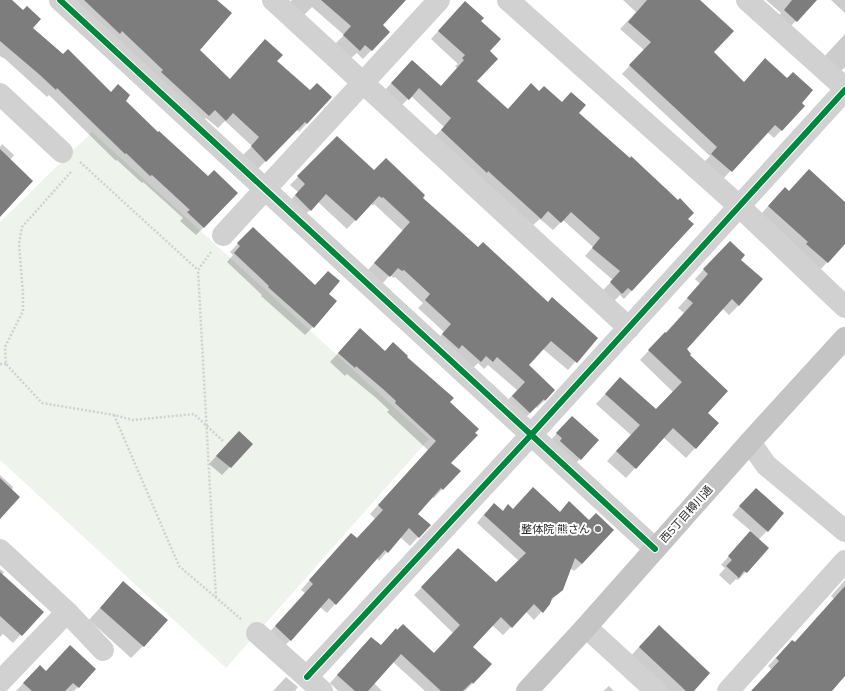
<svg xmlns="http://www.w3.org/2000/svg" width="845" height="691" viewBox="0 0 845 691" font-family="Montserrat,'Noto Sans JP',sans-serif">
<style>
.green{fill:#eef3eb}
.shadow{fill:#0003}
.building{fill:#7d7d7d}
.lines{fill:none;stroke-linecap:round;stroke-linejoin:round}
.path{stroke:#d1d1d1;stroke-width:2.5;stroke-dasharray:2 2;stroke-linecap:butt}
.minor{stroke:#d1d1d1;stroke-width:22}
.major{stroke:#c4c4c4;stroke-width:22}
.cycleway-casing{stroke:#fff;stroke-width:8}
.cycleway{stroke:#00873e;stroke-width:6}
.poi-dot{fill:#767676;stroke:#fff;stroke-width:1.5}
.labels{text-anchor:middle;stroke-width:4;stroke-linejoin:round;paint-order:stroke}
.street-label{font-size:11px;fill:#2c2c2c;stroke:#fff}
.poi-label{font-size:11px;fill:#2c2c2c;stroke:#fff;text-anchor:end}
</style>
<rect width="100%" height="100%" fill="#fff"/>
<path class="green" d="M92,132L429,439L226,668L0,460V222Z"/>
<path class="shadow" d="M0,0H11L31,28L110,93L124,101L158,133L208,177L237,193L196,235L180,221L183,218L143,182L142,183L117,160L116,161L49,95L47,97L4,58H3L0,56Z
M67,0H215L198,51L229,80L257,49L276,61L310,91L331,97L299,132L296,129L258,169L243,155L252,146L225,121L218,128L206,118L200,124Z
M292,0H405L382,25L389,32L363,59L357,53L351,58L335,44L344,35L312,7L303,16L289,3Z
M623,0H698L713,52L744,83L800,103L804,106L774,138L767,132L723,179L704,162L710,156L622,74L644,50L620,29L636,12Z
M766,0H816L788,29L777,18L781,13Z
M831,0H845V13Z
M457,10L480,21L489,51L476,82L507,110L539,92L561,103L577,113L693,224L624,299L620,295L614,301L602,291L613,280L585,256L593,247L563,220L553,230L540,219L532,226L433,138L444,127L411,96L400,107L383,92L412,61L440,87L457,68L455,66L458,64L431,39Z
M845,34V67L837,75L821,60Z
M337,137L374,172L422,198L478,248L548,303L596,338L568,370L543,349L528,365L545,400L537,408L536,407L522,421L504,404L517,390L488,365L484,369L478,363L472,369L435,342L444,332L418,308L423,303L395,277L394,278L390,275L382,284L367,271L403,231L374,204L373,206L371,203L347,229L318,202L302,218L287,204L298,192L290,185Z
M2,144L14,155L10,160L0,215V147Z
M789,192L845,202V243L819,271L761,214L777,196Z
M245,236L328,294L313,327L305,335L261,296L262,295L227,262L233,255L230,252Z
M720,252L739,260V305L729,315L722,308L686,350L706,413L718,423L686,458L663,437L626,478L607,461L631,435L596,404L620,378L656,410L673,392L640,360L684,313L678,308L700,284L695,279Z
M352,338L385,352L449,403L450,463L459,471L434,498L432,497L417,514L418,537L410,546L400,537L379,561L377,558L327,613L320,607L282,649L267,635L305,593L301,590L342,543L356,539L375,519L370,514L428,450L387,412L389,410L375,397L347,374L345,376L330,362Z
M564,425L580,459L572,467L549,442Z
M231,440L252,444L222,475L209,464Z
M0,475L13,487L0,518Z
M525,496L582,564L574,571L570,568L562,589L534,620L526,612L503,635L492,625L472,647L473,683L465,691L463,689L462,691H425L393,662L374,683L382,691H338L330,683L363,646H380L433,654L453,633L414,595L458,550L496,584L519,561L477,523L486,512L513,510Z
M748,497L767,531L758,540L746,572L738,580L736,579L730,585L719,575L725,568L721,565L751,531L732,515Z
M0,569L4,572L2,575L42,612L13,643L3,634L0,637Z
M845,580V663L831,691H753L772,670L768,666L784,649L794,643L834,599L831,596Z
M123,582L143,646L131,658L89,620Z
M647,638L692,691H662L628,659Z
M62,654L78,687L74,691H16L32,674L46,672Z
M286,677L298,687L295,691H273Z
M609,686L614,691H603Z"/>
<path class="building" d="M0,0H12L23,10L27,6L41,19L33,28L63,54L68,49L111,92L118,84L130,95L126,101L158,132L159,131L208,176L214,170L238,193L204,228L187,212L190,210L152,175L150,176L126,153L125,154L57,88L56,90L40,75L0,41Z
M84,0H217L232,13L200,50L230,79L265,39L283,55L277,61L310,90L317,83L332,97L307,124L305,122L266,162L251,146L259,137L233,113L226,121L215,110L209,116L161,72L163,70L122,31L120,34Z
M321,0H406L383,25L390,32L372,51L365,45L360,51L343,35L351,26Z
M647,0H700L734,31L714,52L744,82L765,58L787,78L793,72L813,90L802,103L805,106L782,131L775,125L732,172L711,154L717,147L629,65L651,42L628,22Z
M792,0H817L797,22L784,10Z
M465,1L484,18L481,21L501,39L490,51L498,59L477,81L508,109L531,83L539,91L544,86L562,102L571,92L586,105L579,113L630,158L631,156L678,200L680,198L694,213L688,219L694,224L632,291L628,288L622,294L610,282L620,271L592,248L600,238L571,212L561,223L548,211L541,219L488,171L487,173L441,130L451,118L419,88L409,100L391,83L412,60L441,86L464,60L462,58L465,55L438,31Z
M337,136L374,170L386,158L425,195L423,198L478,247L483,242L548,302L552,297L598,338L577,363L551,341L529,365L555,390L545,401L544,399L530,413L512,396L525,382L497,357L493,362L486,356L481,362L462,345L459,349L442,334L451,324L425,300L430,294L404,270L402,271L398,268L390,277L374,263L410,222L383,197L382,198L379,196L356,221L326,194L311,211L295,195L305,184L297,176Z
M0,149L33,181L0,217Z
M809,169L845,202V244L828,263L806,244L808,242L768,206L785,187L789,191Z
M253,227L315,285L328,271L340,281L329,294L337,301L314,328L268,287L269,286L234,253L240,246L237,243Z
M730,241L745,255L741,260L763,279L739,306L732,299L687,349L691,354L690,355L728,391L708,413L719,423L696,449L673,428L636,469L616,451L640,425L605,394L620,377L656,409L682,382L648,350L665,332L666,333L693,303L687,298L708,274L703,269Z
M360,328L385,351L393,342L408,356L407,357L454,398L450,402L479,429L475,433L478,435L451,463L461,471L443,490L441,488L418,514L431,525L419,538L409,528L388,553L385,550L336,605L329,598L291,641L275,626L313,584L309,580L351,533L357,538L383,510L378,505L436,441L395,403L396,401L383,389L356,366L355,368L338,353Z
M572,416L599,440L581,460L560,441L562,438L556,433Z
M239,431L253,444L231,468L216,456Z
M0,478L20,497L0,519Z
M533,487L560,512L569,501L589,520L596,513L614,530L582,564L575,558L563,590L558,594L552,598L550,604L543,613L534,604L512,628L501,617L473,647L492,664L473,684L472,682L463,691H441L401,654L368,691H355L337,675L371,637L381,645L396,628L397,630L403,624L434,653L460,625L421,587L458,548L496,582L526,553L484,515L494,503L503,511L508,504L513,509Z
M756,488L784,513L768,532L739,506Z
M750,531L769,548L747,573L744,571L739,578L726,566L732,560L728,556Z
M0,572L44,612L22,636L0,616Z
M123,581L168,620L144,647L100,608Z
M845,586V676L832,691H751L779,661L776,658L792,640L795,642Z
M659,625L710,673L694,691H686L639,647Z
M70,645L96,669L79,688L73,683L65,691H32L23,683L40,665L46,671Z"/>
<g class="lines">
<path class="path" d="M80,162L198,270
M71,172L22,227L19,244L23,294V311L5,347L6,364L42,403L114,415L133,420L194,414L224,442
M211,252L198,270L216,599
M0,364H6
M114,415L179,566L241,619"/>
<path class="minor" d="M60,0L655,549
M273,0L629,328
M508,0L739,206L845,307
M747,0L845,88
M0,94L62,152
M223,235L439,0
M750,442L766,465L845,531
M0,550L67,612L103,650
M586,627L656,691
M257,633L322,691
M307,677L531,435L845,90
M0,682L67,612
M728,691L845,561"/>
<path class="major" d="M527,691L586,627L750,442L845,338"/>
<g class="cycleway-casing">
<path id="cycleway" d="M60,0L655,549
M307,677L531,435L845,90"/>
</g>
<use href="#cycleway" class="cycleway"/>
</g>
<circle class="poi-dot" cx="598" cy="529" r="4"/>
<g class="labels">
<g class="street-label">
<text transform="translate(686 514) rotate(-48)" y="4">西5丁目樽川通</text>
</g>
<g class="poi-label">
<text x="590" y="533">整体院 熊さん</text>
</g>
</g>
</svg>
